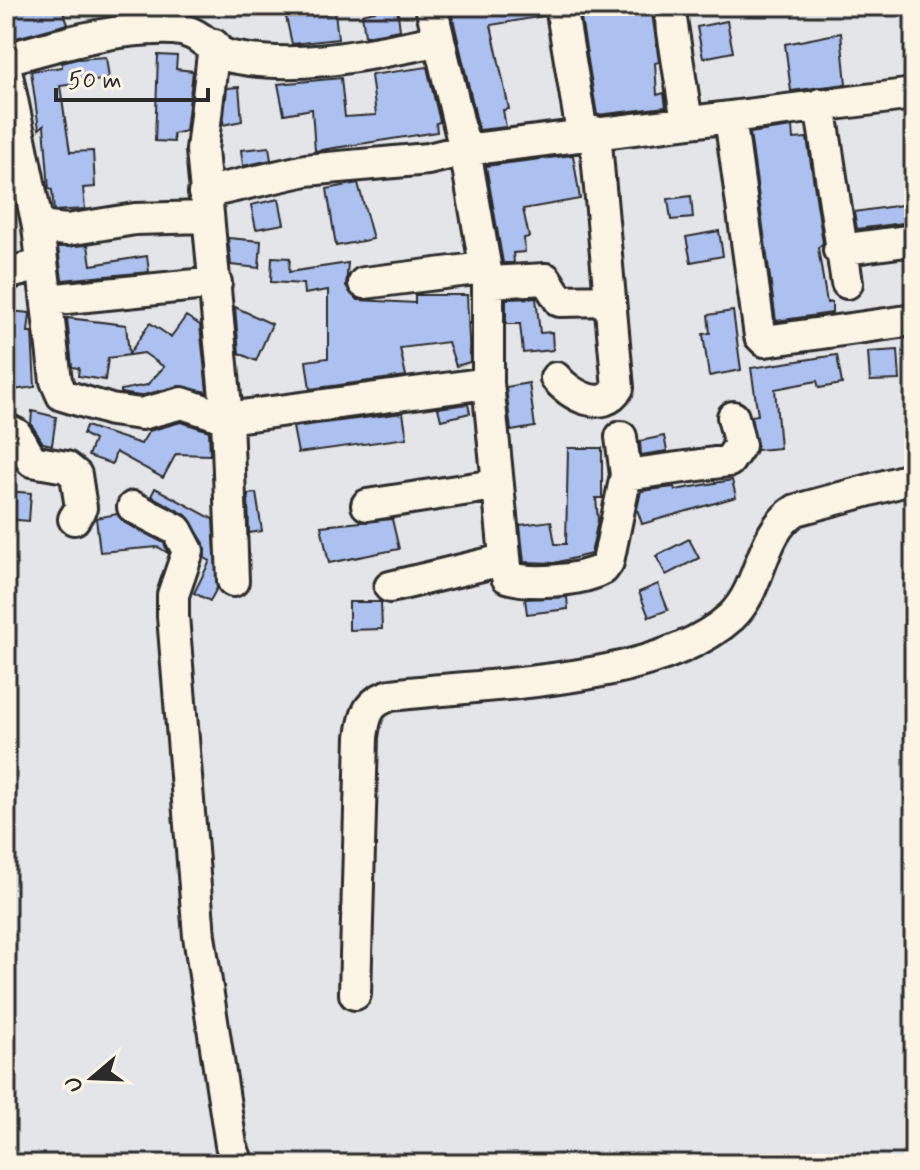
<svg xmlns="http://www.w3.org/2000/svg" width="920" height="1170" viewBox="0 0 920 1170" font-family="Mynerve,sans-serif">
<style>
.building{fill:#adc1f0;stroke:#2b2b2b;stroke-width:2}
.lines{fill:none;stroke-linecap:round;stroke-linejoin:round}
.minor-casing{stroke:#2b2b2b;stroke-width:36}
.minor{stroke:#fcf5e5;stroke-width:30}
</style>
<rect width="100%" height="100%" fill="#e4e5e8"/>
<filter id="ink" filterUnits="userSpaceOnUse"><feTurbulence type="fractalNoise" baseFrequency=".0125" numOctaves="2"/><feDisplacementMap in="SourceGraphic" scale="16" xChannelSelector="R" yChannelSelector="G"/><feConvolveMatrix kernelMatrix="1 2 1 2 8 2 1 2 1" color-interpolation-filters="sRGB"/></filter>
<g filter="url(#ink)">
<path class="building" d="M6,6H61L68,24L16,38Z
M397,6L400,30L365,36L362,14L375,11L374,8Z
M450,6H543L544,16L491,25L509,109L503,110L506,127L479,130Z
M579,6H606L608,18L652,13L659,62L655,63L657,95L664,93L666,107L597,115Z
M319,9L320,15L335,12L338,39L292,44L286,17Z
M727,21L733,52L703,58L697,27Z
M841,33L846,84L791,91L785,44Z
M158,55L177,56L176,69L193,71L186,131L173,134L174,142L155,141Z
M106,57L109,79L60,86L70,152L93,151L95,187L83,188L85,209L54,211L52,190L49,189L44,125L39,129L31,71L62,67V63L77,59Z
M427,67L440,122L436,123L437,132L315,151L312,109L284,114L278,84L341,78L345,117L376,115L371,75Z
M239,87L242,121L223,125L227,88Z
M792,127L793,139L807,138L823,243L818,248L827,303L832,302V313L776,321L750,133Z
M269,147L271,160L243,166L241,150Z
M573,155L580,199L523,209L529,237L524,238L525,252L513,253L514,263H503L486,166Z
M358,183L373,239L336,246L327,189Z
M691,196L693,218L671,220L668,199Z
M279,199L284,224L256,229L251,205Z
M909,204L911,222L857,229L854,212Z
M719,231L723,256L691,262L686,237Z
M228,238L261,241L259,268L231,265Z
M88,245L91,265L147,256L149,272L62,280L58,247Z
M272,257L290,258L289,272L348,263L346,286L358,300L415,303V295H467L470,362L456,366L448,342L400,348L406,376L310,389L306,361L328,358V290L304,294L303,284L271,282Z
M536,298L540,333L552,332L553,350L523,353L520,324H506V299Z
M235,307L272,324L256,361L239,353Z
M9,311L30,313L28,332H32L35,387L6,391Z
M733,311L741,370L709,376L703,334L710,333L708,315Z
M186,316L200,325L207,392L178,386L140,396L121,393V390L147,385L164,367L144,353L108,358L105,380L78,376L79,368L72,367L67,318L126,325L129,354L150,323L171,337Z
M898,350L900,380L870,381L868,352Z
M837,355L842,384L819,388L817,381L775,389L780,448L757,450L751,416L758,415L751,368Z
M529,383L535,427L511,431L506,387Z
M468,404L470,413L441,420L438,408Z
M32,411L56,417L52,445L43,443L31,424Z
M403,413L407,438L298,453L293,427Z
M181,422L209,431L210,455L176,454L163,478L116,452L112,464L88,456L94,440L83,434L86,426L141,444L149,431Z
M664,436L667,451L641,455L640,441Z
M568,448H602V498H596L598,520L591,554L554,563L524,562L520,525L551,521L555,544H566Z
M732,480L736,497L642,524L637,509L641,491L674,487L675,490Z
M155,488L213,519L217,588L210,601L194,593L210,561L205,558L204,543L186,515L151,496Z
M6,491L31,493L29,521L6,519Z
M256,493L262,531L249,533L248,494Z
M117,514L125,523L164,543L168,553L158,547L100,552L96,518Z
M392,519L399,549L329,563L321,526Z
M689,539L699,558L666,575L656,556Z
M658,584L668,610L649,617L639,592Z
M567,597L568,609L527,614L525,599Z
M349,602H381L382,629L349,630Z"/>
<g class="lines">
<g class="minor-casing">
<path id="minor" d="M561,6L582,133
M669,6L687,122
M214,45L202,150L227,418L233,581
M6,59C61,44 116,27 173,29C202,30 210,53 232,57C301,71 369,54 437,41
M6,70L38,227L67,230L135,219L205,217
M820,104L847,283
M730,117L760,336L765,341L914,320
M204,193L306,170L428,159L465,150L431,6
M38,227L56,381L62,395L111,410L141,414L182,403L227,418L488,383
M839,250L914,240
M6,274L40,265
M488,282L546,279L560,301L608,300
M364,283L484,268
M47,300L216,283
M556,378C570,395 604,414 618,388L595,132
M6,429L16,434L32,461L66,467L76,475L81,508L74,519
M621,437L626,475L608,562L603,569C580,581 531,585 507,577L488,383V282L465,150L914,94
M626,475L729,461L740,445L733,417
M367,505L495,485
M133,507L177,530L188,551L173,595V616L199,936L231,1145L238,1164
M390,587L503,560
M355,994L362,737C365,714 368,702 391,695C488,683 657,684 731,617C763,587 759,533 796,510L914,478"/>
</g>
<use href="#minor" class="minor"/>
</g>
</g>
<rect width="920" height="1170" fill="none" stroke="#fcf5e5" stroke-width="32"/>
<rect x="16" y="16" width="888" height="1138" fill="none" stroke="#2b2b2b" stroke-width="3" filter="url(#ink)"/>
<g transform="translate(92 1078) rotate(251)" stroke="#fcf5e5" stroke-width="6" paint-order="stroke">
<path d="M0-6L14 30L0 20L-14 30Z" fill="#2b2b2b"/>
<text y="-12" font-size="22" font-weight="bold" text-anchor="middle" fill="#2b2b2b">U</text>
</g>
<path d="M56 88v12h152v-12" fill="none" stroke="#2b2b2b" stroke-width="4"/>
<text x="68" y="88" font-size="24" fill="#2b2b2b" stroke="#fcf5e5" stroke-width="6" paint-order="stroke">50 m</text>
</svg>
